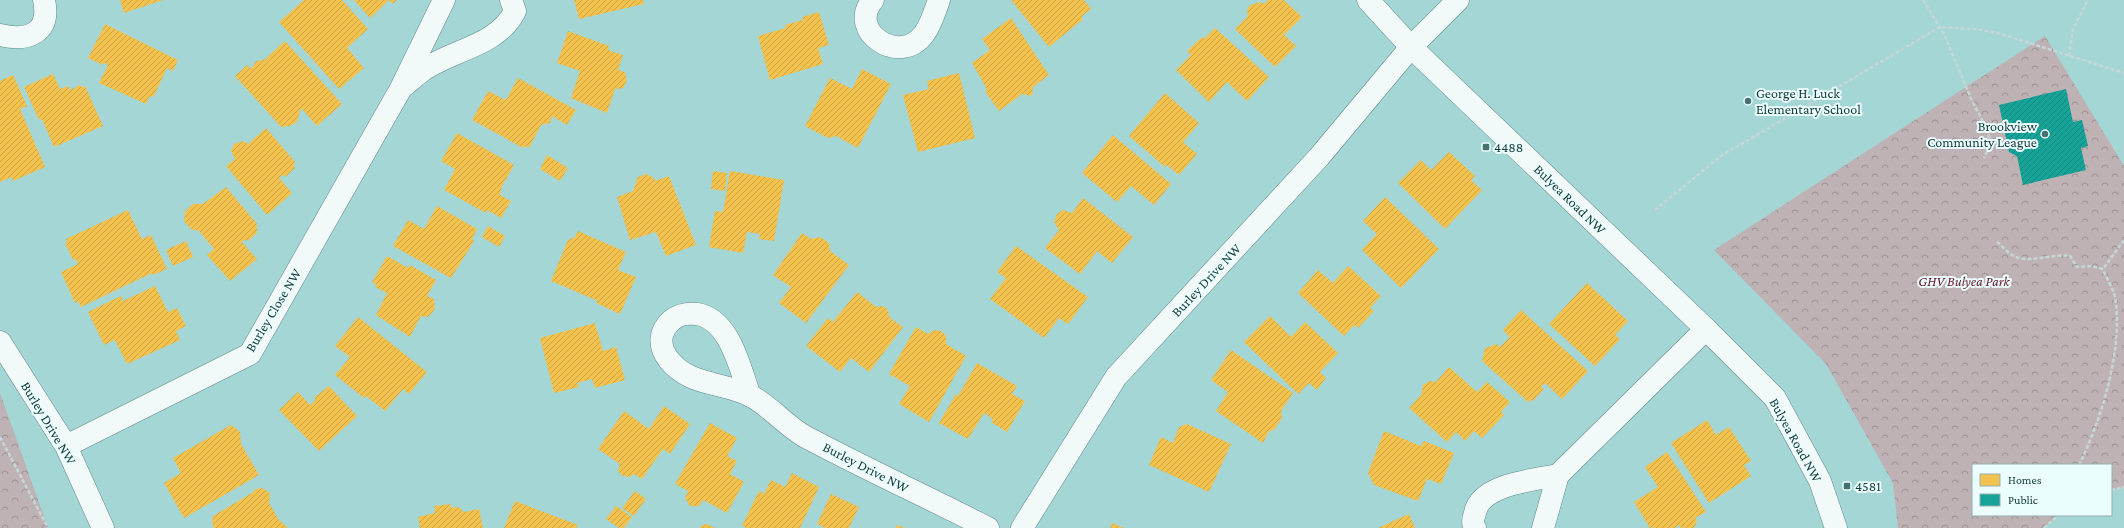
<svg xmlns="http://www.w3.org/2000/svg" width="2124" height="528" viewBox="0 0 2124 528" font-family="'Crimson Pro',serif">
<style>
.forest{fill:url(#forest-crowns)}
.homes{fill:url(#homes-hatch)}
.public{fill:url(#public-hatch)}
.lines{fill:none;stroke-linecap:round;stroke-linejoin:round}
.minor-casing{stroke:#648a8a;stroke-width:23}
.tertiary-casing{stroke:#648a8a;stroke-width:23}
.path{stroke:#c5d7d6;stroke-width:2.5;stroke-dasharray:4 2;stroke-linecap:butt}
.minor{stroke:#f1f9f9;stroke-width:22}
.tertiary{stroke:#f1f9f9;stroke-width:22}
.poi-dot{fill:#457170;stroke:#ecfdfd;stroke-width:1.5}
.labels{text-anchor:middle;stroke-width:4;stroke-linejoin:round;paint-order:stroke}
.poi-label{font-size:14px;fill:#123b3a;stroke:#ecfdfd;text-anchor:start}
.street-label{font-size:14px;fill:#123b3a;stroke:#ecfdfd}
.park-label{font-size:14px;font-style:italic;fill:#691728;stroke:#ecfdfd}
</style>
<defs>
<pattern id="forest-crowns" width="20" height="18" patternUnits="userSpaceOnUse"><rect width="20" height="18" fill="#bfb2b5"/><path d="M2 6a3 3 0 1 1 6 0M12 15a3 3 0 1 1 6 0" fill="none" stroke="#9a9294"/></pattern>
<pattern id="homes-hatch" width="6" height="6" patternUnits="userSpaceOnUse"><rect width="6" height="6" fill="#f2c14e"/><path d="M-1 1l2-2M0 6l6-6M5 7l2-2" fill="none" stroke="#cea745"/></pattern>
<pattern id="public-hatch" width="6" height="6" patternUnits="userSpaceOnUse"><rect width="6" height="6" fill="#17a398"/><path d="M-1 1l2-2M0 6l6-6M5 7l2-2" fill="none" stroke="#13867d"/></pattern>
</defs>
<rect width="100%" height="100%" fill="#a3d6d5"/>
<path class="forest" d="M2045,36L2124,166V487L2111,490V465H1973V515H2058L2044,528H1898L1893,483L1826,364L1714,250Z
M0,393L48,528H0Z"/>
<path class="homes" d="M120,0H163L124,13Z
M304,0H342L368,29L347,48L364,68L339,89L279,22Z
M354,0H397L393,4L389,0L370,18Z
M574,0H643L644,4L579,19Z
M1011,0H1084L1091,9L1082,16V20L1049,47Z
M1268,0H1284L1302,17L1284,35L1296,46L1275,67L1235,29L1248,16L1247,10L1250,5L1261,2L1264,4Z
M819,12L829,45L818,48L823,64L770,80L758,36L786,28L785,25L803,20L802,17Z
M1011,18L1049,75L1033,87L1032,96L1022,94L999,111L985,91L987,89L972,63L990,50L982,39Z
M105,24L178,60L173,71L167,68L154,96L149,97L146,104L99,83L108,65L104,63L103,65L88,58Z
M1215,28L1269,77L1247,101L1227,82L1209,102L1176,70L1191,55L1187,51L1202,37L1204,39Z
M568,31L609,46L608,50L623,55L618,70L625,72L627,81L623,88L615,89L607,113L571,98L580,71L557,63Z
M285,41L342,104L317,126L301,108L297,122L290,126L281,127L235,76L247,65L251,69L256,61L264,60Z
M862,69L891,84L858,148L836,136L828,138L805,126L830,78L852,89Z
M959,73L975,138L918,152L903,95L929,89L927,81Z
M53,74L60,89L68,86L70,90L80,85L81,87L85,86L103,126L54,147L42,119L39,120L24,87Z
M13,75L27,106L20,109L45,167L13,181L11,177L0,182V81Z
M518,78L576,110L567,125L552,116L550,123L541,125L529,148L525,146L523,148L472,120L488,91L506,100Z
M1165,93L1199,123L1183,142L1197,154L1179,175L1167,165L1165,167L1129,136Z
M266,128L296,163L293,165L295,168L285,177L283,175L279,178L292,193L267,215L226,166L235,159L231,151L234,144L243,141L248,144Z
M457,133L514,165L502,186L500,195L511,201L501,218L487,210L486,213L444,190L455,169L441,161Z
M1113,135L1171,184L1154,205L1131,186L1117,202L1082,173Z
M1449,152L1475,176L1471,180L1482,190L1445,229L1398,183L1421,160L1431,170Z
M547,155L568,168L560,181L540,169Z
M713,171L727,173L725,191L711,189Z
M730,171L784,180L774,241L759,239L760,234L747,232L743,253L709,247L715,211L723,212Z
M646,174L654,178L655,181L669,176L696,245L666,256L656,232L630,240L617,197L633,191L638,177Z
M226,187L257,224V233L249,240L241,241L257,259L230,281L207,255L214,249L198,230H192L184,221L185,211L193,204H203Z
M1385,197L1439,249L1401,288L1362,250L1377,234L1363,221Z
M1083,198L1133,237L1112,263L1097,251L1080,274L1045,248L1059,230L1054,222L1057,214L1063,210L1072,213Z
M437,206L477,229L472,239L474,241L451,278L393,246L408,220L424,229Z
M128,210L142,239L151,235L167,269L153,275L152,273L81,307L78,301L75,303L61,272L78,264L76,259L73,260L65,243L67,242L66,239Z
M488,226L505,236L499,247L482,237Z
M578,231L626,252L618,270L636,277L620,314L596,303L598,301L551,281L568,240L575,237Z
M802,233L811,239L820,237L829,243L830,251L849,265L806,323L779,303L791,287L773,275Z
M186,241L193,257L173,266L166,250Z
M1016,246L1088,297L1068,324L1059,318L1044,338L990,299L1006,278L997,272Z
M387,256L408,268L410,265L436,280L427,296L434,299L435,309L428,317L421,316L410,337L376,315L387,293L375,287L377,285L372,282Z
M1348,266L1381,296L1370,308L1374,311L1358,328L1354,325L1344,336L1298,293L1318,270L1333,283Z
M1587,283L1628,321L1615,335L1620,339L1595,366L1549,324Z
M155,286L168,312L177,308L186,326L176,331L180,340L127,364L115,340L104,345L88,312L121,296L123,301Z
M857,292L876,307L883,306L887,309L890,318L903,327L869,372L851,358L840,372L806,346L828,318L833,322Z
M1521,310L1588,371L1562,399L1545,383L1541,387L1544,389L1533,401L1531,400L1528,402L1482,361L1485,348L1497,344L1500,347L1510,337L1503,330Z
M1270,316L1291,337L1305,322L1338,353L1320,372L1326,378L1317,390L1309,383L1298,394L1244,342Z
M358,317L427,372L409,394L403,389L385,411L366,396L364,398L335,375L350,357L335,346Z
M595,323L603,351L616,347L625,380L595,388L592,379L577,383L579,387L554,393L540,338Z
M916,327L928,334L934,330L941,331L946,336V344L966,356L929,422L899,404L910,386L889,374Z
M1231,350L1293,393L1281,411L1282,418L1274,430L1269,431L1263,443L1216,411L1228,392L1211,380Z
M977,363L1017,386L1012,394L1025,401L1007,432L991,422L993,419L984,413L968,439L939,423L956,394L958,396Z
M1449,367L1477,392L1487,382L1510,402L1501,412L1504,415L1482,438L1474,431L1465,441L1456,432L1447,442L1409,408L1421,395L1423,385L1430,381L1436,382Z
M329,386L357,416L319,451L279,410L298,392L310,405L316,400L314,398Z
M664,406L690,424L670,454L663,449L642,479L634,474L630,477L623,476L618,471L620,464L598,449L624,411L649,429Z
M1707,420L1716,435L1729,427L1751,461L1744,465L1751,476L1709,503L1671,443Z
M710,423L737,438L727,456L737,461L730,474L744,482L727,513L703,500L699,506H690L685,498L688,491L675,484Z
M1187,424L1231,444L1209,492L1149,465L1161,437L1173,443L1179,427Z
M231,425L240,432L241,444L259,475L184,518L164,483L181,473L173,458Z
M1384,431L1421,446L1424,441L1454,453L1441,484L1427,479L1418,501L1374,485L1368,473Z
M1667,452L1706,512L1695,518L1697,521L1694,528H1681L1679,525L1675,528H1650L1634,502L1658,487L1645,467Z
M792,473L819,487L800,528H747L742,526L759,491L764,494L771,480L785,487Z
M262,488L270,493L269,503L279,520L288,528H214L212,523L213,516L252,493L256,489Z
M635,491L646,499L634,516L622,508Z
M831,494L859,507L849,528H825L817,524Z
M515,501L578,525L576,528H504Z
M451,504V508L458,507L464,512L479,509L483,528H420L418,517L435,513L434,506Z
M616,506L632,517L624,528H619L606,519Z
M1409,514L1415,528H1378Z
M1112,523L1124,528H1110Z
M707,524L715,528H699L703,525Z
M897,525L905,528H896Z"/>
<path class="public" d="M2066,89L2073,122L2082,120L2088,146L2081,148L2086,170L2023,185L2017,156L2009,152L1999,105Z"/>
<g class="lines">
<g class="minor-casing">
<path id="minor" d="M873,0C846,31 900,67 924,34C931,25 935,11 939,0
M0,35C28,42 51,33 44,0
M405,85C411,80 416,75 422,71C451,50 498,46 515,11L511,0
M0,342L66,446L103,528
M750,396C740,369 730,319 697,314C687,313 680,314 672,320C659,331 658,346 669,360C689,386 724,382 751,396C770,406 785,425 804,436C864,468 927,497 988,528
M66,446L250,354L400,90L444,0
M1022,528L1116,377L1319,157L1411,47L1458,0
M1475,528C1472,523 1473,519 1475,513C1480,484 1534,480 1558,475
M1543,528L1558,475L1706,329"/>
</g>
<g class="tertiary-casing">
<path id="tertiary" d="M1368,0L1411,47L1706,329L1775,398L1820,481L1836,528"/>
</g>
<path class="path" d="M1923,0L1944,34L1972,101L1986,127L1991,143L1984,158
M2069,56L2073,29L2088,0
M1655,210L1721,156L1940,27L1975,29L1998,33L2124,73
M1997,242C2002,246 2008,253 2014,256C2030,264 2052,253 2070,256L2077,267L2091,266L2103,269L2124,240
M0,437L48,528
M2079,465C2101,421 2124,347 2115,297C2113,288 2106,278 2103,269
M2111,490L2124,487
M2044,528L2058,515"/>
<use href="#minor" class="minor"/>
<use href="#tertiary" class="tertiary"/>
</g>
<g class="poi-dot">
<circle cx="1748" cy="101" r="4"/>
<circle cx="2045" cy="134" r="4"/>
<rect x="1482" y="143" width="8" height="8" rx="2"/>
<rect x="1843" y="482" width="8" height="8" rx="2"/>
</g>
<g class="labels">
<g class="poi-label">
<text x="1756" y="98">George H. Luck<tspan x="1756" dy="16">Elementary School</tspan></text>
<text x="2037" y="131" text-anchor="end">Brookview<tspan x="2037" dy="16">Community League</tspan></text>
<text x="1494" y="152">4488</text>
<text x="1855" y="491">4581</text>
</g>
<g class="street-label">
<text transform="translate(1570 199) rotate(44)" y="5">Bulyea Road NW</text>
<text transform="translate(1206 280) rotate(-47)" y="5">Burley Drive NW</text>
<text transform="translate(273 310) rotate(-59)" y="5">Burley Close NW</text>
<text transform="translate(49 423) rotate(59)" y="5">Burley Drive NW</text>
<text transform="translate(1796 440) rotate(61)" y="5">Bulyea Road NW</text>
<text transform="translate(866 467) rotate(27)" y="5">Burley Drive NW</text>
</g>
<g class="park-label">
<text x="1964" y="286">GHV Bulyea Park</text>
</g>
</g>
<rect x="1972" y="464" width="140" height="52" fill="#ecfdfd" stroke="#95afaf"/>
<rect x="1980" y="474" width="20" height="12" fill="#f2c14e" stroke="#95afaf"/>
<text x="2008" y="484" font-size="12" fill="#123b3a">Homes</text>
<rect x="1980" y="494" width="20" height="12" fill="#17a398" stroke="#95afaf"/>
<text x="2008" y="504" font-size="12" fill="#123b3a">Public</text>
</svg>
